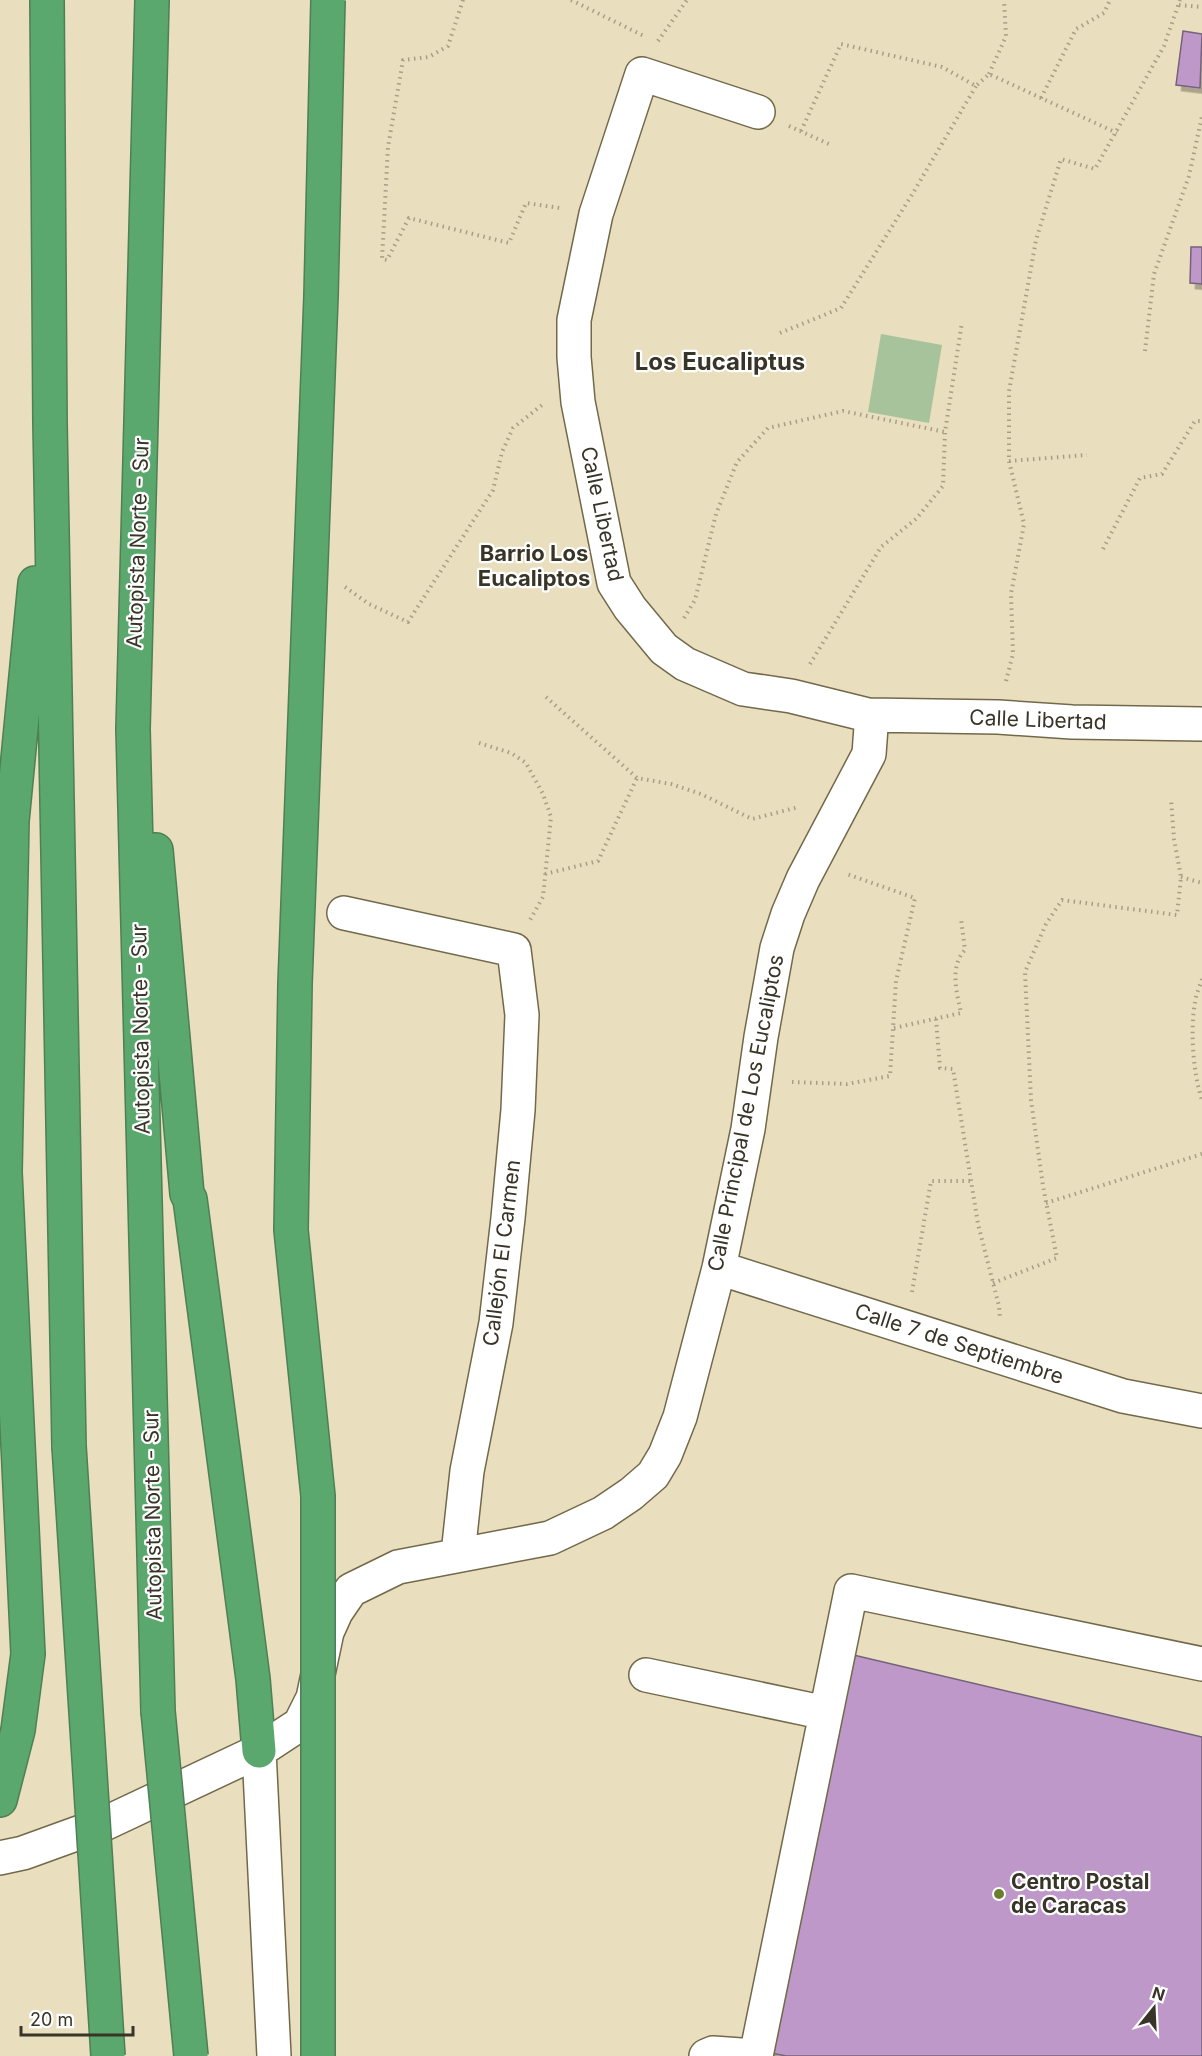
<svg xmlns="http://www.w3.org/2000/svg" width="1202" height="2056" viewBox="0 0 1202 2056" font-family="Inter,sans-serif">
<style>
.green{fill:#a7c39c}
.building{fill:#bd98c8;stroke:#75627b;stroke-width:1.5;filter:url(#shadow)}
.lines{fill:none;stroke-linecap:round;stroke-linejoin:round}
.minor-casing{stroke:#72694b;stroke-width:36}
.highway-casing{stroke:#4f7f55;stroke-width:36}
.path{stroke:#a79f85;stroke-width:4;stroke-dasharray:1.5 4.5;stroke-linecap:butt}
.minor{stroke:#fff;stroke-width:33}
.highway{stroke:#5ba86e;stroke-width:33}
.highway-bridge-casing{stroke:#4f7f55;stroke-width:36;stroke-linecap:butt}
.highway-bridge{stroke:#5ba86e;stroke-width:33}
.poi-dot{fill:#6b7e2e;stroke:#fff;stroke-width:2}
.labels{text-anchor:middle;stroke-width:4.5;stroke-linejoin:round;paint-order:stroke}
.street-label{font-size:21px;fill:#383427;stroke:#fff}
.poi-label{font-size:21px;font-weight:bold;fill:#383427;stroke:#fff;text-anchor:start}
.neighbourhood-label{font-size:22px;font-weight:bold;fill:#383427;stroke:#fff}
.quarter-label{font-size:24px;font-weight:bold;fill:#383427;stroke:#fff}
</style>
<defs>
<filter id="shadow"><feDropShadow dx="5.5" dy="5.5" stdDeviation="0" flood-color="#0004"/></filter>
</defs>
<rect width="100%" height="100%" fill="#e9debd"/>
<path class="green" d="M881,334L942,345L929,423L868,412Z"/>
<path class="building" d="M1183,31L1202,34L1200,88L1176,85Z
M1191,247H1202V284L1190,283Z
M845,1653L1202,1737V2056H786L762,2051Z"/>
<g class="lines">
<g class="minor-casing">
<path id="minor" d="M758,112L642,74L596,214L574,320V357L578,402L614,583L630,608L664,649L685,664L743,689L791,696L868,715L998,717L1072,722L1202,724
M344,913L514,950L522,1015L518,1110L508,1218L496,1323L467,1471L458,1554
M719,1268L1123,1396L1202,1411
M646,1675L826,1713
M259,1751L274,2056
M0,1858L23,1853L106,1823L259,1751L300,1724L313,1698L327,1632L336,1612L351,1590L398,1567L550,1538L603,1513L631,1494L653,1475L665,1455L680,1417L719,1268L748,1129L761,1037L777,948L788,914L803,879L869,754L871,727L868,715
M706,2056L713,2053L755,2056
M756,2056L851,1591L1202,1664"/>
</g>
<g class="highway-casing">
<path id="highway" d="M47,0L50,423L69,1446
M152,0L133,729L158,1711
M156,850L187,1194L190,1199L253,1679L259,1751
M0,1800L18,1730L28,1654L5,1172L12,821L35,583"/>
</g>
<path class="path" d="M463,0L448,46L429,57L403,60L388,147L382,259L387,260L409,218L509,243L526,203L560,208
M571,0L646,37
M1179,5L1202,7
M658,41L687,0
M989,74L1006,36L1004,0
M1041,98L1076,29L1104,13L1110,0
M789,126L829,144
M801,131L841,44L942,67L976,86L989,74L1117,133
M780,333L841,308L913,193L976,86
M1145,351L1154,274L1189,176L1202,116
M1009,461L1087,455
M1103,549L1140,478L1162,474L1195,421H1202
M345,587L369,604L408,622L493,490L502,452L513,428L542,405
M684,618L695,600L716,514L737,462L768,428L843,411L945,432
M810,664L881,547L916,519L943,486L945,432L962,322
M1006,681L1013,654L1011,594L1024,524L1009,461V391L1036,240L1061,159L1095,169L1164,46L1180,0
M546,697L637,778L671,784L701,794L752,819L799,807
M479,743L511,753L526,763L543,794L551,817L543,897L530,920
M545,874L598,861L637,778
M1181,877L1202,883
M1202,979C1200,986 1196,994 1195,1002C1190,1030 1193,1073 1202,1100
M936,1019L940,1068L953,1069L978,1224L999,1306L1000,1319
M894,1028L961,1013C957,993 949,967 965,950L961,919
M792,1082L847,1084L890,1076L896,981L915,898L847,874
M1046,1203L1202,1154
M993,1283L1057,1258L1043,1186L1031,1100L1025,972L1046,924L1062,900L1177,915L1181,877L1174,839L1171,799
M912,1292L931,1181H970"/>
<use href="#minor" class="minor"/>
<use href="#highway" class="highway"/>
<g class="highway-bridge-casing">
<path id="highway-bridge" d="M69,1446L108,2056
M158,1711L191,2056
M318,2056V1496L291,1230L295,984L321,296L328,0"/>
</g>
<use href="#highway-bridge" class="highway-bridge"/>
</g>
<circle class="poi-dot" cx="999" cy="1894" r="6"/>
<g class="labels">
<g class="street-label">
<text transform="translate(602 514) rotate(78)" y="7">Calle Libertad</text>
<text transform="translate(138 543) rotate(-88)" y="7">Autopista Norte - Sur</text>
<text transform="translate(1038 720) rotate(2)" y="7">Calle Libertad</text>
<text transform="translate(141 1029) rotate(-91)" y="7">Autopista Norte - Sur</text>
<text transform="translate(746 1113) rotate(-79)" y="7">Calle Principal de Los Eucaliptos</text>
<text transform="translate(502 1253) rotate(-83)" y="7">Callejón El Carmen</text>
<text transform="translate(959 1344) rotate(18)" y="7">Calle 7 de Septiembre</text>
<text transform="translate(153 1515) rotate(-91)" y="7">Autopista Norte - Sur</text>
</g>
<g class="poi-label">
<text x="1011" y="1889">Centro Postal<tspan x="1011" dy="24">de Caracas</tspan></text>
</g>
<g class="neighbourhood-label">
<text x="534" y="561">Barrio Los<tspan x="534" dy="25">Eucaliptos</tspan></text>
</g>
<g class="quarter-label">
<text x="720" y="370">Los Eucaliptus</text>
</g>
</g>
<g transform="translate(1154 2008) rotate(18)" stroke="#ffffff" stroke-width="4.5" paint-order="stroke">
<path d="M0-4.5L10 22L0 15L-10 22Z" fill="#383427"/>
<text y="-9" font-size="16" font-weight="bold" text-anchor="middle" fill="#383427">N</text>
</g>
<path d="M21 2026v9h112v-9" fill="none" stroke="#383427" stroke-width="3"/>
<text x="30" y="2026" font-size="18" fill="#383427" stroke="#ffffff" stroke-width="4.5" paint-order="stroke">20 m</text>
</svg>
